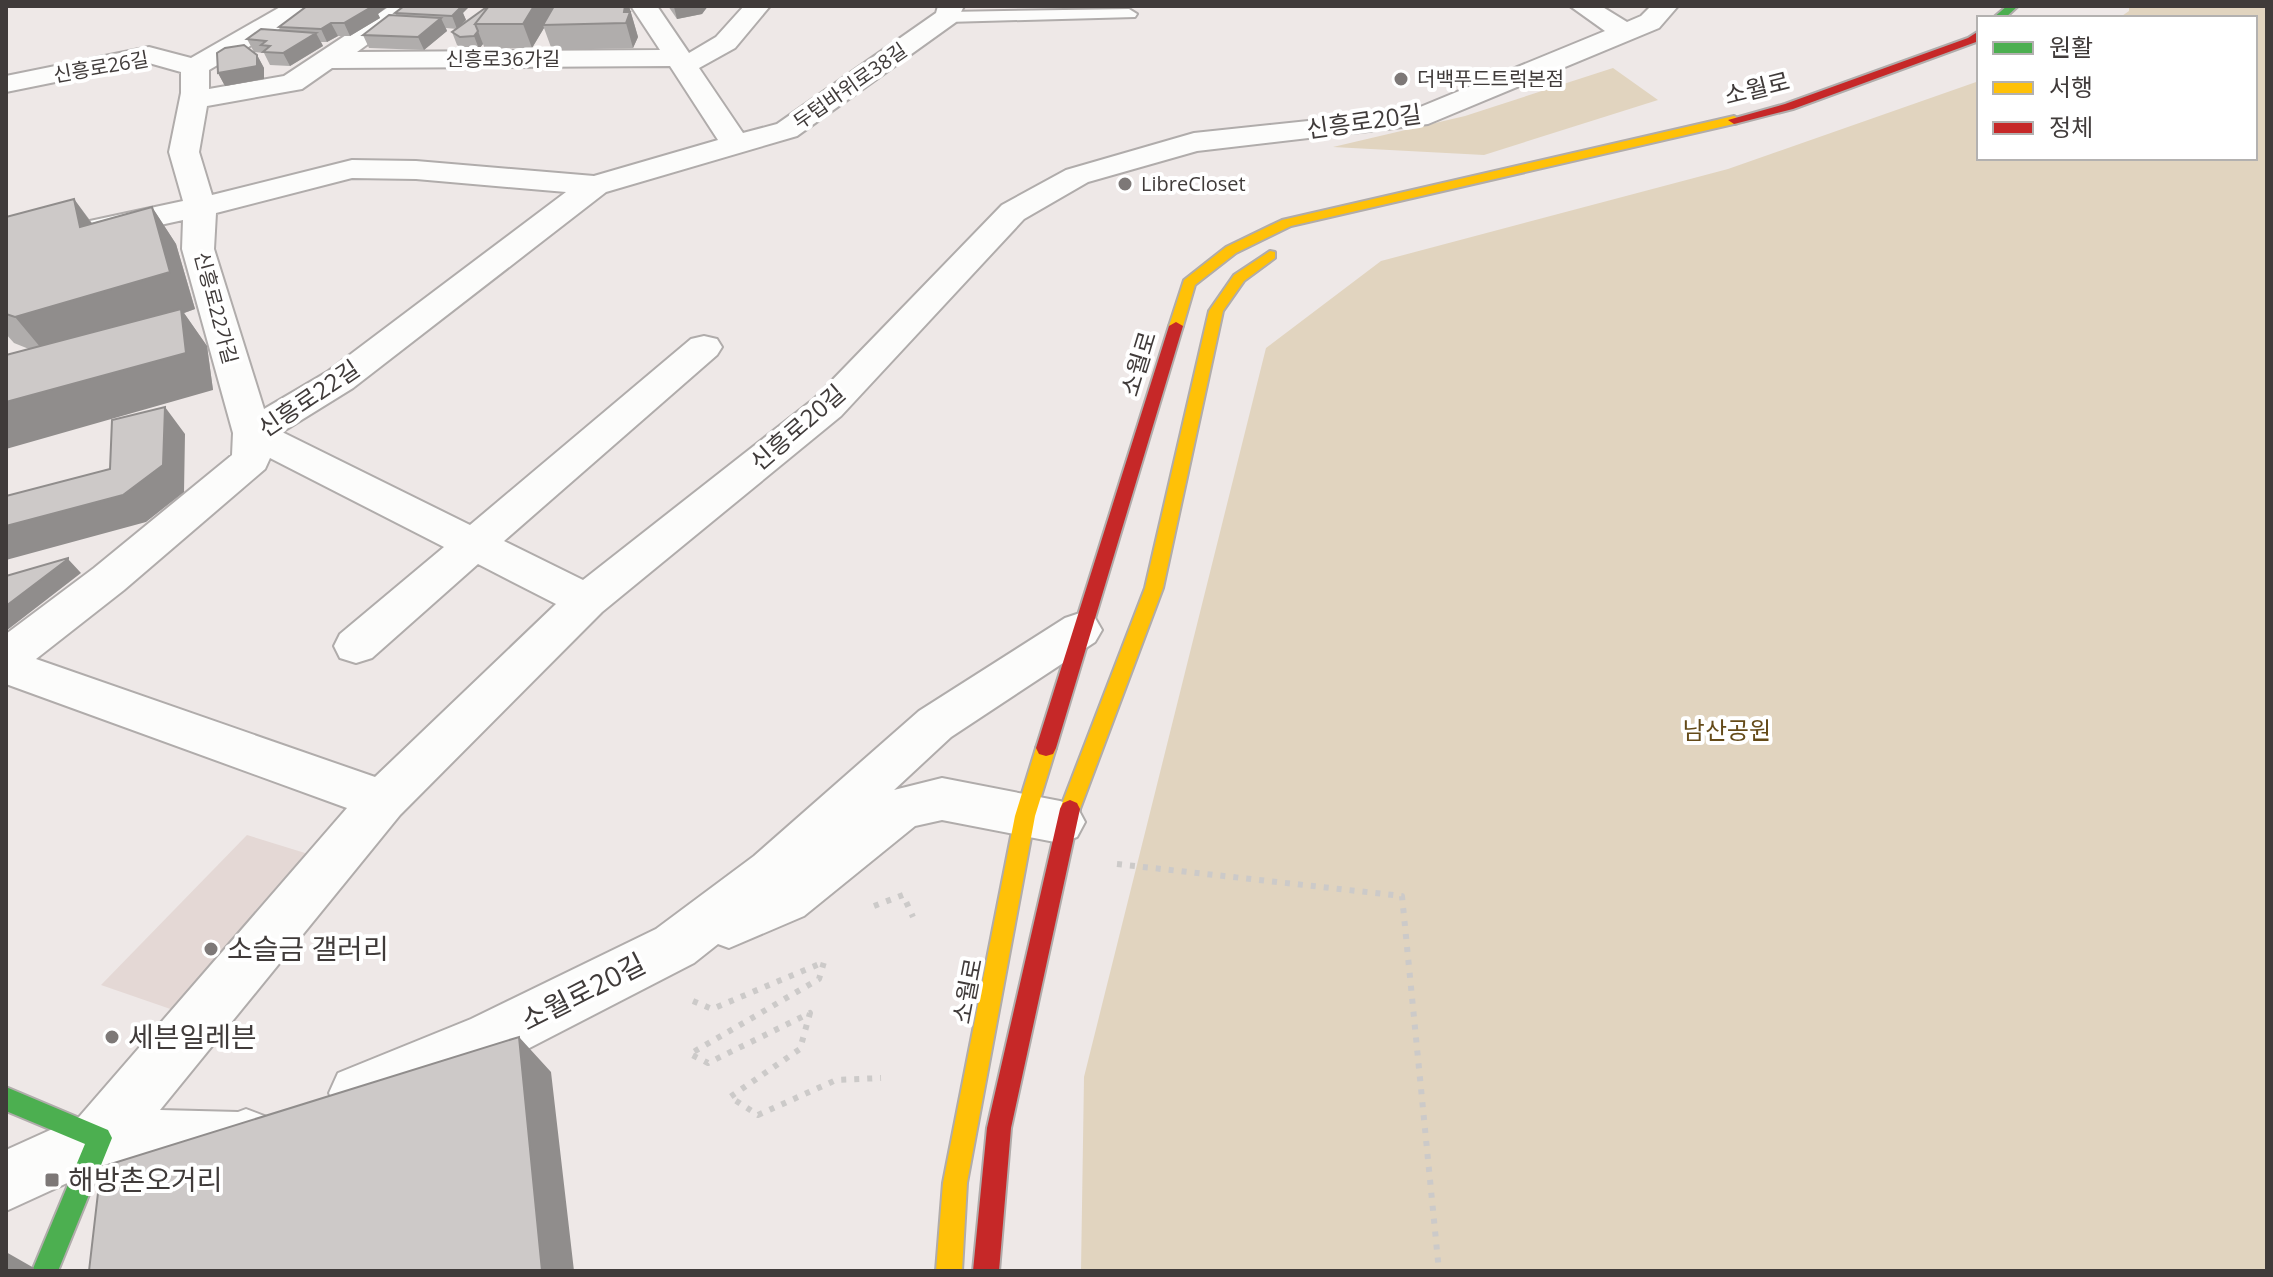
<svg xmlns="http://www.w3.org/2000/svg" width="2273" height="1277" viewBox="0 0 2273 1277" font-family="'Open Sans','Noto Sans KR',sans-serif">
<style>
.built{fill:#e4d8d5}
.green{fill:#e1d4bf}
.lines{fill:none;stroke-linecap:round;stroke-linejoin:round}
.lane-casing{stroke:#b0acab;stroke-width:4}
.street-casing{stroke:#b0acab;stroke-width:4}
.fast-casing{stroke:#b0acab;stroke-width:4}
.slow-casing{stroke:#b0acab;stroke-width:4}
.jam-casing{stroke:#b0acab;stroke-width:4}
.path{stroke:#cccac9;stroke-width:6;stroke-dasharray:5 8;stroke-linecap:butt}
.lane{fill:#fcfcfb;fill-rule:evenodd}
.street{fill:#fcfcfb;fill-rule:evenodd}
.fast{fill:#4caf50;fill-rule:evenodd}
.slow{fill:#ffc107;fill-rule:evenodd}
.jam{fill:#c62828;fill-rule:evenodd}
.wall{fill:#b0adac}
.shaded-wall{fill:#908d8c}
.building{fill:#cdc9c8;stroke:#908d8c;stroke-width:2}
.poi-dot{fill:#7d7877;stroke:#fff;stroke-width:3}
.labels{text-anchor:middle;stroke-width:8;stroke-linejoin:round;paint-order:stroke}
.far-street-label{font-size:20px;fill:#403b3a;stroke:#fff}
.far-poi-label{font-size:20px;fill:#403b3a;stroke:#fff;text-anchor:start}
.street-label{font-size:24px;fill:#403b3a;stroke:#fff}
.park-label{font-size:24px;fill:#644a18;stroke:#fff}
.near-poi-label{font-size:28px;fill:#403b3a;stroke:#fff;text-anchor:start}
.near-street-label{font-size:28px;fill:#403b3a;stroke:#fff}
</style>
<rect width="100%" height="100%" fill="#eee8e7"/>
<path class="built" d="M247,835L318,857L182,1013L101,985Z"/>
<path class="green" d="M2129,6H2267V1271H1081L1084,1077L1266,348L1381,261L1728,169L1979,81V158H2255V18H2119L2129,11Z
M1613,68L1658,100L1484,155L1333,147L1465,116Z"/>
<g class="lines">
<g class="lane-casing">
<path id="lane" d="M1129,9L1137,14L1135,17L947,22L939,17L947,12Z"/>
</g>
<g class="street-casing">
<path id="street" d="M282,6H314L310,11L209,70V89L284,76L390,6H420L357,52L660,50L631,6H657L689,53L716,37L744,6H770L735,48L699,68L743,133L777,124L936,13L938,6H964L956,22L797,136L606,192L353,388L282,432L470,525L691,339L704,336L717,339L722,347L717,355L504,541L583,580L815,398L1002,205L1066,170L1194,133L1413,110L1605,31L1570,6H1601L1627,22L1641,16L1651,6H1678L1659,28L1428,124L1197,151L1088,182L1024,219L841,416L602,612L400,815L160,1110L238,1112L246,1109L267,1117L275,1138L267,1159L238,1170L102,1167L6,1211V1150L79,1117L347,808L6,684V634L94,568L232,455L233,433L182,249L183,220L6,259V239L183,201L169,152L181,93V72L149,63L6,92V76L149,47L191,58ZM670,66L718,140L594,176L416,161L352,160L212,195L199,152L207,106L302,89L332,68ZM352,178L416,179L566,192L327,372L264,409L214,249L216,213ZM270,458L444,547L340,634L334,646L340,658L356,663L372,658L478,564L556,604L375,777L36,659L124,590L265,469Z
M1080,613L1095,618L1102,630L1095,642L951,737L894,790L942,778L1060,801L1077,807L1085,822L1077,837L1060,843L942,820L915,826L804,916L729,948L718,944L694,963L510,1058L358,1122L338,1113L329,1093L338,1073L471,1019L656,929L754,856L919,711L1065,618Z"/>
</g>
<g class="fast-casing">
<path id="fast" d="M2007,6H2018L2005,18H1993Z
M6,1087L108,1130L112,1138L58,1271H32L85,1144L6,1111Z"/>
</g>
<g class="slow-casing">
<path id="slow" d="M1734,116L1740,120L1738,123L1291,226L1236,253L1195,285L1183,326L1176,330L1169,326L1184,280L1226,247L1282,220Z
M1270,251L1275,252V258L1244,281L1223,311L1163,588L1080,809L1077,815L1070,818L1063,815L1060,809L1145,588L1209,311L1234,275Z
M1046,740L1053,742L1056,748L1035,816L967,1183L962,1271H936L943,1183L1015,816L1036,748L1039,742Z"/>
</g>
<g class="jam-casing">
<path id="jam" d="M1979,31V40L1976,42L1793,109L1734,124L1728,120L1785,104L1968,38Z
M1176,322L1183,326L1056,748L1053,754L1046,756L1039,754L1036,748L1169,326Z
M1070,800L1077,803L1080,809L1011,1128L999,1271H973L987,1128L1060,809L1063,803Z"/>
</g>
<path class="path" d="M1117,864L1402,896L1439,1271
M874,906L903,895L913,917
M693,1001L712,1009L824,962L819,979L690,1054L708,1063L810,1013L800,1049L730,1097L758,1115L836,1080L881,1078"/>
<use href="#lane" class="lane"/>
<use href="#street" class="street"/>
<use href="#fast" class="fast"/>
<use href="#slow" class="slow"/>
<use href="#jam" class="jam"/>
</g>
<path class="wall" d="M488,6H629L638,37L633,48L552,50L544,28L532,48L485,49L483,44L479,49L465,50L457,45L452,32L457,29L446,28L447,31L424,50L369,48L363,35L396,15L395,13H463L466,20L459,27Z
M668,6H708L702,14L677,19Z
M378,14L380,18L350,36H338L327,42H321L323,46L290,66L270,65L264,53L254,52L257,55L264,68V79L225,86L218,73L254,52L247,39L280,30L279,27Z
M74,199L92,223L152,207L176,244L195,309L184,313L207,346L213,390L29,349L14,343L6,334V217Z"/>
<path class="shaded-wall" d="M373,6H388L378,14L380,18L350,36L344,23Z
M452,6H470L463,13L466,20L457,29L452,16Z
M534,6H558L543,25L544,28L532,48L523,24Z
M609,6H629L638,37L633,48L626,23Z
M677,6H708L702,14L677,19L674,7Z
M441,18L447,31L424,50L418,37Z
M331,23L338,36L327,42L321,29Z
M478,31L483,44L479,49L474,36Z
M316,33L323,46L290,66L283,53Z
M257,55L264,68V79L225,86L218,73Z
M74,199L100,235L80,227Z
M152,207L176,244L195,309L184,313L207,346L213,390L6,449V402L46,354L15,317Z
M165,407L185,434L184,492L146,522L6,560V526L123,495Z
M68,559L81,573L6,631V606Z
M519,1037L551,1072L574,1271H542Z
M6,1252L34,1268L33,1271H6Z"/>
<path class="building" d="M307,6H373L344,23H331L321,29L279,27Z
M404,6H452L461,7L452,16L395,13Z
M488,6H489L475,24L478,31L474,36L460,37L452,32Z
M489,6H534L523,24H475Z
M554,6H625L624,12H630L626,23L543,25Z
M389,15L441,18L418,37L363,35Z
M261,29L316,33L283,53L263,52L270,46L261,45L266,41L247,39Z
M244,45L257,55V66L218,73L217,53L225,48Z
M74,199L80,227L152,207L170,272L15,317L6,314V217Z
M181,309L186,353L6,402V355Z
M165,407L163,465L123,495L6,526V496L110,469L112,420Z
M68,558V559L6,606V576Z
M519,1037L542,1271H89L101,1167Z"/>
<g class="poi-dot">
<circle cx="1401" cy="79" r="8"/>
<circle cx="1125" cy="184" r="8"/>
<circle cx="211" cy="949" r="8"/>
<circle cx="112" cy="1037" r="8"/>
<rect x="44" y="1172" width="16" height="16" rx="4"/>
</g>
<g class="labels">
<g class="far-street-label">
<text x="503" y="66">신흥로36가길</text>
<text transform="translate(101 67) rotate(-10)" y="7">신흥로26길</text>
<text transform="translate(850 86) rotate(-35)" y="7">두텁바위로38길</text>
<text transform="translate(216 308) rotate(75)" y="7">신흥로22가길</text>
</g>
<g class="far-poi-label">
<text x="1417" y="86">더백푸드트럭본점</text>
<text x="1141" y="191">LibreCloset</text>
</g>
<g class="street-label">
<text transform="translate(1757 89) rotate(-14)" y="8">소월로</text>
<text transform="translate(1364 122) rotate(-8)" y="8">신흥로20길</text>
<text transform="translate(1139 364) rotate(-73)" y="8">소월로</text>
<text transform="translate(309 399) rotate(-34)" y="8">신흥로22길</text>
<text transform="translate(798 428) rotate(-41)" y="8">신흥로20길</text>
<text transform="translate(968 991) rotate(-79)" y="8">소월로</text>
</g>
<g class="park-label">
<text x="1727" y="739">남산공원</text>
</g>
<g class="near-poi-label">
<text x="227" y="959">소슬금 갤러리</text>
<text x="128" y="1047">세븐일레븐</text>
<text x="68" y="1190">해방촌오거리</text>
</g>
<g class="near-street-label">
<text transform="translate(583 992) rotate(-27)" y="10">소월로20길</text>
</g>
</g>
<rect width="2273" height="1277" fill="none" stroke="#403b3a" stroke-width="16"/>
<rect x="1977" y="16" width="280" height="144" fill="#ffffff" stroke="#b3b1b0" stroke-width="2"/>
<rect x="1993" y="42" width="40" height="12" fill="#4caf50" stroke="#b3b1b0" stroke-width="2"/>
<text x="2049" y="56" font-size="24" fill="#403b3a">원활</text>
<rect x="1993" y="82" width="40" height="12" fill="#ffc107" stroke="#b3b1b0" stroke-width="2"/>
<text x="2049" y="96" font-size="24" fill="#403b3a">서행</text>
<rect x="1993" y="122" width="40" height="12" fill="#c62828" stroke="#b3b1b0" stroke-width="2"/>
<text x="2049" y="136" font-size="24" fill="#403b3a">정체</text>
</svg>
